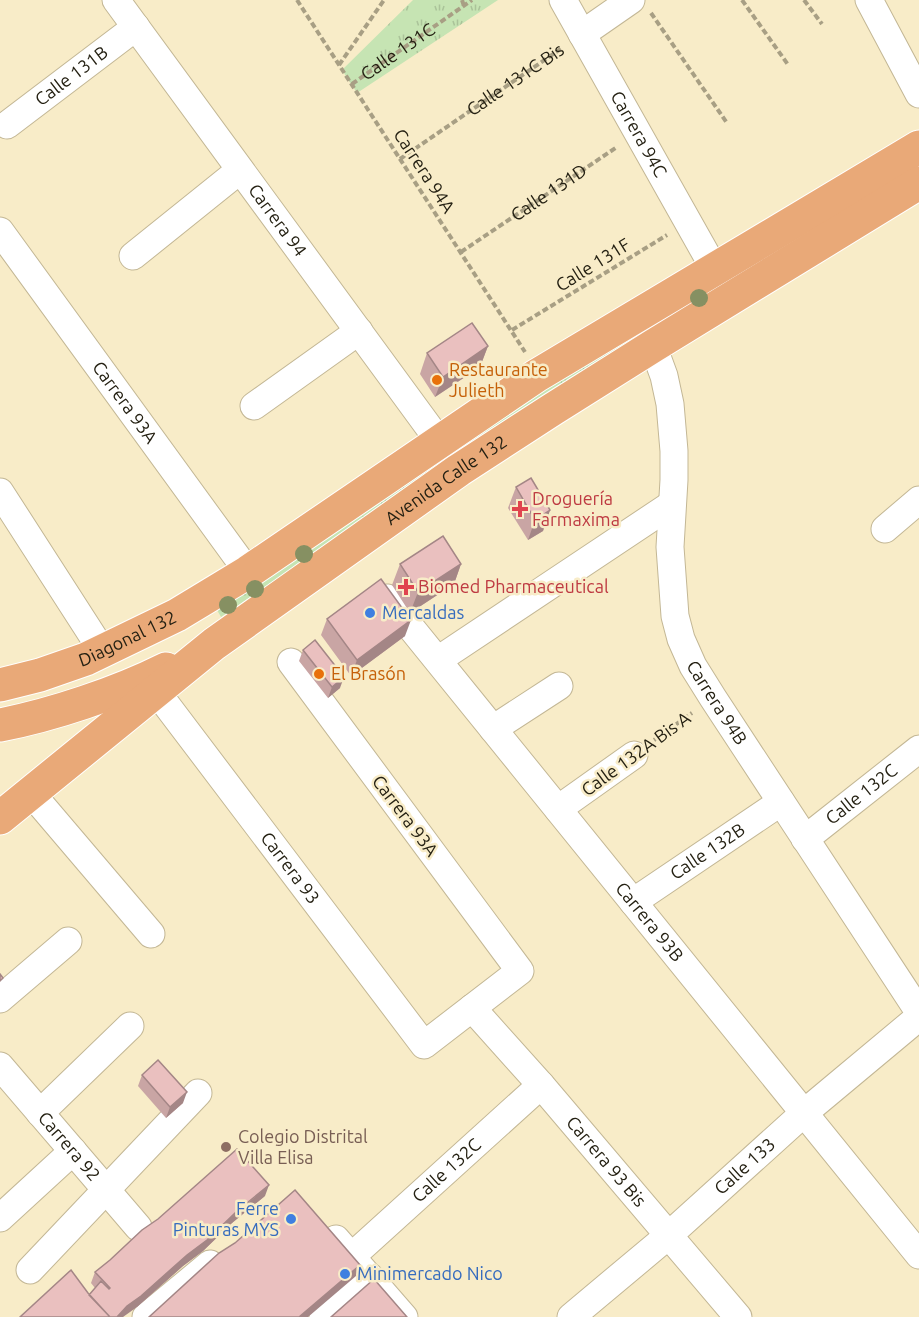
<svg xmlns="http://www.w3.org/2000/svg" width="919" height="1317" viewBox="0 0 919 1317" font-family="Ubuntu,sans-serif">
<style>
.grass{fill:url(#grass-tufts)}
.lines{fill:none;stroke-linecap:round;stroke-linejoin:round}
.minor-casing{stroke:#c3b795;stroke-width:29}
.major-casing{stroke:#fff;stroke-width:35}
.path{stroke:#a89f84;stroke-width:4;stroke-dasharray:6 3;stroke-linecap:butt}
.minor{stroke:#fff;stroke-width:27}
.major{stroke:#e9a978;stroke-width:33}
.tree{fill:#869062}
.wall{fill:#c9a5a4}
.shaded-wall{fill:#a48686}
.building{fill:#eac0bf;stroke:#a48686;stroke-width:1.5}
.food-dot{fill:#e8710a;stroke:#f8ecc8;stroke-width:2}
.health-dot{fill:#e0444e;stroke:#f8ecc8;stroke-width:2}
.shop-dot{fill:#3f7fe0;stroke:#f8ecc8;stroke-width:2}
.education-dot{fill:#8d6e63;stroke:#f8ecc8;stroke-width:2}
.labels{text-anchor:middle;stroke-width:5;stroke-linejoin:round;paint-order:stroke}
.street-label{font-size:18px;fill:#252113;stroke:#f8ecc8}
.food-label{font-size:18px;fill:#c56008;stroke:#f8ecc8;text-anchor:start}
.health-label{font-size:18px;fill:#be3a42;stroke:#f8ecc8;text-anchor:start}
.shop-label{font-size:18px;fill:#366cbe;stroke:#f8ecc8;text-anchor:start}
.education-label{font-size:18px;fill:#785e54;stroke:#f8ecc8;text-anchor:start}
</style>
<defs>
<pattern id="grass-tufts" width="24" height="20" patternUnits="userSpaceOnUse" patternTransform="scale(1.5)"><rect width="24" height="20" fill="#c6e4b3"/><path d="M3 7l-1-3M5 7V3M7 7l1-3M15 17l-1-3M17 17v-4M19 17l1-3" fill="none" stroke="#aac399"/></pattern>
</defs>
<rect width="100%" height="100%" fill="#f8ecc8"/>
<path class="grass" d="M413,0H498L357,93L342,70Z
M728,276L732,285L538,400L221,617L217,610L532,393Z"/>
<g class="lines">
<g class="minor-casing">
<g id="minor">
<path id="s4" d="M116,0L439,441"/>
<path id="s5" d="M563,0L715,270"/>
<path d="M869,0L919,94"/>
<path d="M582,34L631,0"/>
<path id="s6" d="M7,125L136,27"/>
<path id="s7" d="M0,231L248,572"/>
<path d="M133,256L240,170"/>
<path id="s8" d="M653,346L664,376L670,404L674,451V480L670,547L675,616L681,639L693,666L713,698L919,1012"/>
<path d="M254,406L359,331"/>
<path d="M0,492L103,652"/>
<path d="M885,529L919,500"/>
<path id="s9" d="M387,598L919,1255"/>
<path d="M438,660L672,504"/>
<path id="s10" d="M156,691L424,1045L520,971L291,662"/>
<path d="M493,729L559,686"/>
<path d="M31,793L151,934"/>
<path d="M558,809L634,755"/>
<path id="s11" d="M805,839L919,749"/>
<path id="s12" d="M633,902L781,802"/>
<path d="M0,999L68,941"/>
<path id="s13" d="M472,1008L541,1085L738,1317"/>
<path id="s14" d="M0,1066L138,1227"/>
<path d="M40,1113L130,1026"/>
<path d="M0,1218L73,1151"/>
<path d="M336,1239L404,1317"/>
<path id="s15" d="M351,1257L541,1085"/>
<path d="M30,1270L198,1093"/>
<path d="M146,1317L210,1264"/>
<path d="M323,1317L370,1277"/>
<path id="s16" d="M571,1317L669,1235L804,1113L919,1017"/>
</g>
</g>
<g class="major-casing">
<g id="major">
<path id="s17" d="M0,685L40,675L86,659L177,615L248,572L536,376L919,147"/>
<path d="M0,725C52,715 118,693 166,669"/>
<path id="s18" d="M0,818L214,644L459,470L553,409L653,346L919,183"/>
</g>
</g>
<g class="path">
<path d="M297,0L525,352"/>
<path d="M462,0L464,6"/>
<path d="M742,0L789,66"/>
<path d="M804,0L822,24"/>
<path d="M651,13L727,123"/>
<path d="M339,65L384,0"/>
<path id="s1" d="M352,84L472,0"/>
<path id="s2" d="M400,159L562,48"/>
<path id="s3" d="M461,252L617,147"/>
<path d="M512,330L667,235"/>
<path d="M654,740L692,713"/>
</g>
<use href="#minor" class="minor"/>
<use href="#major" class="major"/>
</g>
<g class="tree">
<circle cx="699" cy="298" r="9"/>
<circle cx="304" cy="554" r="9"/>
<circle cx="255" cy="589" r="9"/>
<circle cx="228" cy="605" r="9"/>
</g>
<path class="wall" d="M488,346L480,367L435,397L420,374L427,353Z
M516,487L550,510L543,531L528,540L508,508Z
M400,564H461L454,584L410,613L392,585Z
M327,619L405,636L351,676L321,635Z
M303,650L340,688L328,698L299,661Z
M142,1075L183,1103L166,1118L138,1086Z
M265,1196L232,1223L203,1251L183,1266L137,1307L89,1295L95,1288L91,1283L95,1272Z"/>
<path class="shaded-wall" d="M488,346L480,367L435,397L443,377Z
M550,510L543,531L528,540L535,520Z
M461,564L454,584L410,613L418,592Z
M411,620L405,636L351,676L357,660Z
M344,677L340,688L328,698L332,687Z
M187,1092L183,1103L166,1118L170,1107Z
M269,1185L265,1196L232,1223L203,1251L183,1266L137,1307L123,1317H117L127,1306Z
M360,1265L356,1276L308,1317H299Z"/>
<path class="building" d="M472,323L488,346L443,377L427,353Z
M531,478L550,510L535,520L516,487Z
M443,536L461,564L418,592L400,564Z
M381,579L411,620L357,660L327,619Z
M315,640L344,677L332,687L303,650Z
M0,974L3,978L0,981Z
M158,1060L187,1092L170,1107L142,1075Z
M237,1149L269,1185L236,1212L207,1240L187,1255L141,1296L127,1306L117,1317H110L89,1295L101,1281L109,1289L110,1288L95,1272L110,1260L142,1230L158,1219Z
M295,1190L360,1265L299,1317H149L219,1253L235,1243Z
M71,1270L88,1293L110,1317H20Z
M374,1279L407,1317H331Z"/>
<g class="food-dot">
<circle cx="437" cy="380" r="6"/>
<circle cx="319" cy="674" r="6"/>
</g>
<g class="health-dot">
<path d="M517 500h6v6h6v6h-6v6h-6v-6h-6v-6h6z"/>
<path d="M403 578h6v6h6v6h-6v6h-6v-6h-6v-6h6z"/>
</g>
<g class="shop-dot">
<circle cx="370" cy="613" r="6"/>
<circle cx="291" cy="1219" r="6"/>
<circle cx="345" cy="1274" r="6"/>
</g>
<circle class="education-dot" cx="226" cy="1147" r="6"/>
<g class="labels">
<g class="street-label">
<text dy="6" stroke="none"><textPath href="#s1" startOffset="56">Calle 131C</textPath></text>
<text dy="6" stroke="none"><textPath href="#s6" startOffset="81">Calle 131B</textPath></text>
<text dy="6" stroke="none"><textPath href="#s2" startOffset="140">Calle 131C Bis</textPath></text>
<text dy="6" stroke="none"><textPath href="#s5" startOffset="154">Carrera 94C</textPath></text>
<text transform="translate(424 171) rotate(57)" y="6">Carrera 94A</text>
<text dy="6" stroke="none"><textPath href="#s3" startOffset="106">Calle 131D</textPath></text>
<text dy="6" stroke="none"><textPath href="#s4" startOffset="273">Carrera 94</textPath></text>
<text transform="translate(593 265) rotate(-32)" y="6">Calle 131F</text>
<text dy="6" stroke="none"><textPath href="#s7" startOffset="212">Carrera 93A</textPath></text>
<text dy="6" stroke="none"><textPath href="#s18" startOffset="560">Avenida Calle 132</textPath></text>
<text dy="6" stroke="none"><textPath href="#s17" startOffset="136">Diagonal 132</textPath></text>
<text dy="6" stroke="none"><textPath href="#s8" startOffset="370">Carrera 94B</textPath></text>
<text transform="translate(636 754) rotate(-36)" y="6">Calle 132A Bis A</text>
<text dy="6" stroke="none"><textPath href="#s11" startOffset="72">Calle 132C</textPath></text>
<text transform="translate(405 816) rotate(53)" y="6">Carrera 93A</text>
<text dy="6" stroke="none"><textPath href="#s12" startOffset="90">Calle 132B</textPath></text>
<text dy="6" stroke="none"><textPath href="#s10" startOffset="222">Carrera 93</textPath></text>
<text dy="6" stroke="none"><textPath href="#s9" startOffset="417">Carrera 93B</textPath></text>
<text dy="6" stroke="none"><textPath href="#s14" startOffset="106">Carrera 92</textPath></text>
<text dy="6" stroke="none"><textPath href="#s13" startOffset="204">Carrera 93 Bis</textPath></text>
<text dy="6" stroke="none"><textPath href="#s16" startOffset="230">Calle 133</textPath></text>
<text dy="6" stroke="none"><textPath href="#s15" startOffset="129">Calle 132C</textPath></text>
</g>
<g class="food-label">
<text x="449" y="376">Restaurante<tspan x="449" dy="21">Julieth</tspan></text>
<text x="331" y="680">El Brasón</text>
</g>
<g class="health-label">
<text x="532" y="505">Droguería<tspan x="532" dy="21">Farmaxima</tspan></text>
<text x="418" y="593">Biomed Pharmaceutical</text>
</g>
<g class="shop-label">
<text x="382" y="619">Mercaldas</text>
<text x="279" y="1215" text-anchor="end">Ferre<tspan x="279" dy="21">Pinturas MYS</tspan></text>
<text x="357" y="1280">Minimercado Nico</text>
</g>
<g class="education-label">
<text x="238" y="1143">Colegio Distrital<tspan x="238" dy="21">Villa Elisa</tspan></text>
</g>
</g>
</svg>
